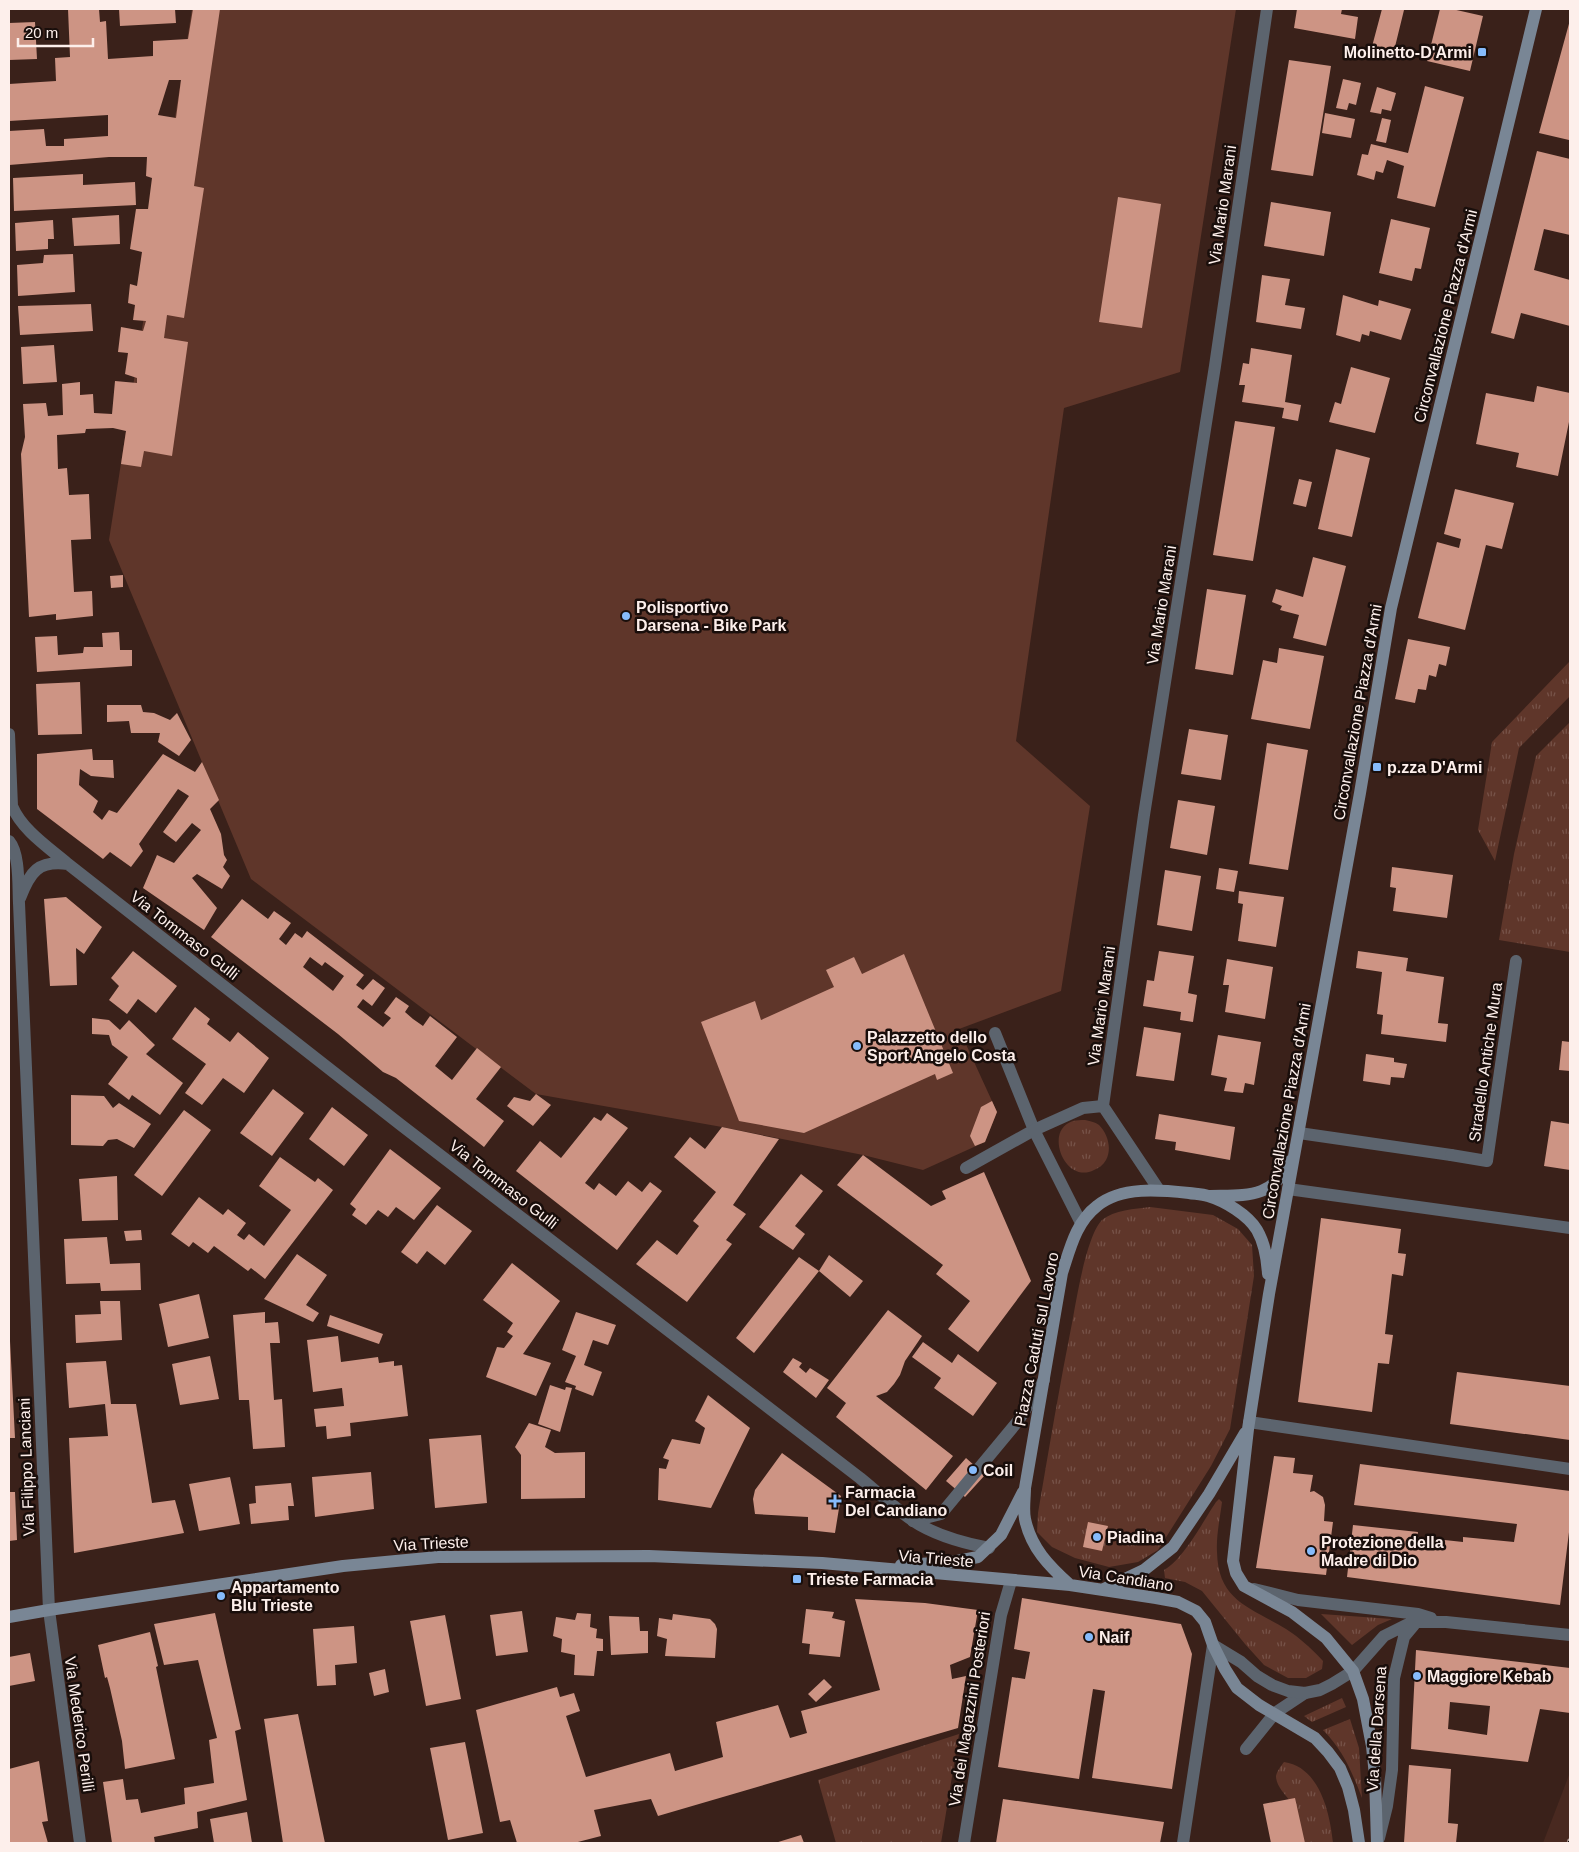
<svg xmlns="http://www.w3.org/2000/svg" width="1579" height="1852" viewBox="0 0 1579 1852" font-family="Helvetica,sans-serif">
<style>
.built{fill:#492920}
.grass{fill:url(#grass-tufts)}
.pitch{fill:#5f362a}
.building{fill:#cd9484;fill-rule:evenodd}
.lines{fill:none;stroke-linecap:round;stroke-linejoin:round}
.lane{stroke:#5c646e;stroke-width:12}
.street{stroke:#5c646e;stroke-width:12}
.secondary{stroke:#798695;stroke-width:12}
.rail-casing{stroke:#b19f9a;stroke-width:5.5}
.rail{stroke:#190e0b;stroke-width:4;stroke-dasharray:11;stroke-linecap:butt}
.poi-dot{fill:#86bbfb;stroke:#190e0b;stroke-width:2}
.labels{text-anchor:middle;stroke-width:5;stroke-linejoin:round;paint-order:stroke}
.poi-label{font-size:16px;font-weight:bold;fill:#fdefeb;stroke:#190e0b;text-anchor:start}
.street-label{font-size:16px;fill:#fdefeb;stroke:#190e0b}
</style>
<defs>
<pattern id="grass-tufts" width="24" height="20" patternUnits="userSpaceOnUse" patternTransform="scale(1.25)"><rect width="24" height="20" fill="#5f362a"/><path d="M3 7l-1-3M5 7V3M7 7l1-3M15 17l-1-3M17 17v-4M19 17l1-3" fill="none" stroke="#775349"/></pattern>
</defs>
<rect width="100%" height="100%" fill="#3a211a"/>
<path class="built" d="M1570,1772V1843H1543L1566,1783Z"/>
<path class="grass" d="M1570,661V696L1519,748L1495,861L1478,830L1492,742Z
M1570,722V952L1499,940L1514,854L1536,756Z
M1085,1120C1089,1121 1095,1122 1099,1125C1108,1134 1112,1149 1106,1160C1103,1165 1099,1168 1094,1170C1065,1185 1043,1130 1073,1121C1077,1120 1081,1120 1085,1120Z
M1150,1207L1213,1215L1238,1229L1252,1245L1254,1276L1230,1429L1211,1466L1158,1550L1138,1562L1109,1567L1075,1558L1052,1547L1037,1532L1038,1513C1049,1448 1060,1383 1073,1318C1077,1296 1087,1235 1102,1220C1114,1210 1135,1209 1150,1207Z
M1219,1499L1222,1502C1220,1518 1216,1536 1217,1552C1218,1601 1250,1607 1286,1629C1300,1638 1312,1649 1323,1661L1322,1669L1306,1678H1288L1264,1665L1245,1644L1202,1591L1185,1582L1165,1578L1164,1570C1183,1560 1204,1520 1216,1502Z
M1321,1614L1392,1619L1378,1625L1352,1645Z
M1342,1698L1346,1707L1312,1722L1304,1716Z
M1350,1719L1359,1748L1362,1798C1352,1772 1343,1750 1323,1730Z
M959,1734L941,1843H836L818,1780Z
M1284,1762C1320,1767 1330,1814 1333,1843H1304C1301,1829 1298,1813 1290,1801C1285,1794 1276,1786 1276,1776C1277,1771 1281,1766 1284,1762Z"/>
<path class="pitch" d="M192,9H1236L1180,372L1064,408L1016,741L1090,806L1061,991L959,1029L997,1112L985,1142L923,1170L863,1155L722,1127L536,1094L251,879L109,540Z"/>
<path class="building" d="M68,9H99L100,22L106,21L108,59L153,56V41L188,39L193,9H220L194,186L204,188L184,318L167,315L164,338L188,342L172,456L144,451L141,467L121,464L126,431L113,428L86,429L85,433L57,435L58,469L67,468L69,495L89,494L91,539L71,540L74,592L92,591L93,616L56,620V614L29,617L21,454L25,437L23,404L46,403L48,416L63,415L62,384L80,382V395L93,394L94,413L112,414L115,381L137,383V378L125,374L128,353L118,352L121,327L143,331L146,321L133,320L135,305L128,303L130,284L137,286L142,252L130,249L136,209H148L152,178L146,176L147,157H109L9,165V131L44,129L46,146H64V139L108,136V115L9,121V84L56,81L55,58L70,57ZM169,80H181L176,118L158,115Z
M119,9H175L176,23L120,26Z
M1297,9H1342L1341,14L1358,17L1355,39L1294,28Z
M1382,9L1404,10L1392,59L1370,54Z
M1440,9H1452L1483,16L1470,71L1427,61Z
M1570,20V133L1569,140L1539,133Z
M35,22L37,59L9,60V23Z
M1289,60L1331,66L1313,176L1271,170Z
M1343,79L1361,83L1356,105L1349,103L1347,110L1336,108Z
M1425,86L1464,97L1435,207L1397,198L1404,166L1387,160L1383,173L1376,171L1374,180L1357,175L1362,154L1368,155L1371,144L1408,153Z
M1377,87L1396,93L1391,111L1382,109L1381,114L1370,112Z
M1325,113L1355,119L1351,138L1322,133Z
M1382,118L1391,120L1386,143L1376,141Z
M1537,151L1570,159V235L1544,229L1534,270L1570,280V326L1521,313L1514,339L1491,333Z
M83,174V185L135,182L136,205L14,211L13,178Z
M1118,197L1161,204L1142,328L1099,322Z
M1271,202L1331,212L1324,256L1264,246Z
M119,215L120,244L74,246L72,218Z
M1391,219L1430,228L1421,269L1415,268L1412,281L1379,273Z
M53,220L54,239H48V249L16,251L15,223Z
M73,254L75,292L18,296L17,265L43,263L44,255Z
M1262,275L1290,279L1285,305L1305,308L1301,329L1256,322Z
M1343,295L1378,306L1379,300L1411,309L1401,340L1370,331L1369,336L1362,334L1360,342L1336,335Z
M91,304L93,331L20,335L18,306Z
M54,345L57,382L23,384L21,347Z
M1251,348L1292,355L1285,402L1301,405L1298,421L1282,418L1284,408L1242,402L1245,385H1239L1243,363L1249,364Z
M1351,367L1390,378L1375,433L1329,422L1335,402L1341,404Z
M1537,386L1570,393V417L1558,476L1516,467L1519,453L1476,444L1486,393L1534,402Z
M1235,421L1275,427L1253,561L1213,555Z
M1336,449L1370,458L1352,537L1318,529Z
M1299,479L1312,482L1306,507L1293,504Z
M1455,489L1514,503L1502,549L1486,545L1465,630L1418,618L1437,542L1459,548L1461,539L1444,534Z
M1313,557L1346,566L1326,646L1293,638L1299,615L1280,610L1282,606L1272,602L1276,589L1303,597Z
M123,575V587L111,588L110,576Z
M1207,589L1246,595L1233,675L1195,669Z
M119,632L120,650H132V666L37,672L35,637L57,636L58,655L83,653L84,647H103L102,633Z
M1408,639L1450,647L1446,666L1439,664L1436,677L1429,675L1426,690L1418,689L1415,703L1395,699Z
M1279,648L1324,656L1310,729L1251,719L1263,660L1277,663Z
M80,682L82,734L38,735L36,684Z
M107,705H141L143,712L154,713L170,720L177,713L191,740L179,756L158,742L160,733H131L129,721L107,722Z
M1189,729L1228,735L1221,780L1181,774Z
M1267,743L1308,750L1288,870L1249,864Z
M92,749L93,760H113L114,778L91,776L80,769L79,785L98,801L93,812L102,820L109,810L117,813L163,754L195,772L202,762L219,800L210,809L221,834L224,855L227,860L223,867L230,876L222,889L197,874L192,878L217,908L204,930L143,888L157,855L174,863L201,830L192,823L176,842L163,832L189,796L178,789L139,844L143,851L131,867L110,852L103,859L37,809V754Z
M1178,800L1215,806L1207,855L1170,848Z
M1392,867L1453,875L1447,918L1393,911L1396,888L1390,887Z
M1219,868L1238,871L1234,892L1216,889Z
M1165,870L1201,876L1192,931L1157,925Z
M1239,891L1284,897L1276,947L1238,941L1243,904L1238,903Z
M66,897L102,927L84,954L76,948L77,985L50,986L44,899Z
M242,899L268,919L274,911L291,923L279,939L286,945L295,933L302,938L307,931L364,975L356,985L363,990L373,979L385,988L372,1006L363,999L357,1007L383,1027L391,1018L384,1013L396,997L409,1006L405,1012L413,1019L423,1026L430,1016L457,1037L435,1066L452,1080L477,1048L501,1067L476,1099L504,1121L484,1147L396,1078L383,1072L338,1034L211,937ZM310,957L322,966L325,962L344,976L333,991L303,967Z
M133,951L177,986L156,1013L138,999L127,1014L109,1000L119,986L111,978Z
M1159,951L1194,956L1188,993L1197,995L1193,1022L1180,1020L1181,1012L1143,1006L1147,980L1154,981Z
M1358,951L1408,958L1406,971L1444,977L1438,1023L1448,1024L1446,1042L1381,1034L1383,1015L1377,1014L1382,972L1356,968Z
M904,954L953,1073L937,1080L935,1074L804,1133L739,1121L701,1022L755,1001L761,1020L834,987L826,970L854,957L862,974Z
M1227,959L1273,967L1265,1019L1225,1012L1229,985H1223Z
M195,1007L210,1019L207,1024L230,1042L238,1032L269,1058L244,1093L223,1078L202,1105L185,1093L206,1064L172,1039Z
M92,1018L109,1020L120,1030L129,1020L155,1045L146,1054L183,1083L160,1115L132,1095L129,1100L108,1084L128,1057L112,1045L109,1035L92,1034Z
M1144,1027L1181,1033L1174,1081L1136,1076Z
M1218,1035L1261,1042L1254,1085L1245,1083L1243,1093L1224,1091L1227,1078L1211,1075Z
M1562,1041L1570,1042V1071L1559,1070Z
M1366,1054L1394,1058V1062L1407,1064L1404,1078L1391,1077L1390,1085L1363,1081Z
M273,1089L304,1113L272,1156L240,1133Z
M536,1094L551,1105L533,1126L507,1106L514,1097L530,1101Z
M71,1095L104,1096L113,1108L119,1103L151,1124L134,1148L117,1139L108,1140L103,1146L71,1145Z
M992,1101L997,1112L985,1142L975,1146L970,1136L981,1107Z
M332,1107L368,1135L344,1166L309,1139Z
M184,1110L211,1130L162,1196L134,1175Z
M607,1113L628,1128L585,1183L594,1190L599,1183L616,1196L628,1181L642,1192L650,1182L662,1191L617,1250L516,1171L540,1141L561,1158L594,1117L601,1121Z
M1159,1114L1235,1127L1230,1160L1175,1150L1176,1142L1155,1139Z
M1551,1121L1570,1124V1170L1544,1166Z
M722,1127L779,1139L733,1205L746,1214L726,1240L732,1244L687,1302L636,1264L657,1240L677,1255L699,1226L693,1221L716,1192L674,1157L690,1137L705,1149Z
M390,1149L441,1188L414,1220L396,1207L388,1217L378,1210L366,1225L352,1215L356,1209L350,1204Z
M863,1155L931,1206L946,1199L942,1191L984,1172L1031,1281L978,1352L948,1329L970,1301L936,1274L943,1265L837,1185Z
M280,1157L315,1182L318,1178L333,1190L265,1279L251,1268L248,1271L214,1246L208,1253L193,1242L189,1247L171,1234L199,1197L223,1215L228,1209L246,1223L237,1235L244,1240L249,1234L264,1246L291,1210L259,1186Z
M801,1174L823,1191L795,1226L805,1234L793,1250L759,1227Z
M117,1176L118,1220L82,1221L79,1179Z
M437,1205L472,1231L445,1265L427,1251L417,1264L401,1252Z
M1321,1218L1401,1229L1398,1253L1406,1254L1403,1276L1392,1274L1385,1334L1393,1335L1389,1364L1378,1363L1372,1412L1298,1402Z
M141,1230L142,1240L126,1241L124,1231Z
M107,1237L110,1264L140,1263L141,1290L101,1291L100,1283L66,1284L64,1239Z
M297,1254L327,1275L306,1305L319,1313L313,1322L264,1299Z
M829,1255L863,1281L850,1297L819,1271Z
M799,1257L819,1271L754,1353L736,1338Z
M512,1263L560,1301L523,1354L551,1363L536,1396L486,1377L497,1347L504,1348L513,1336L507,1332L513,1323L483,1300Z
M199,1294L209,1338L168,1347L159,1304Z
M100,1301H120L122,1340L76,1343L75,1315L101,1314Z
M888,1310L922,1336L905,1361L900,1375L894,1384L887,1392L876,1396L953,1456L926,1490L836,1417L846,1403L827,1388Z
M265,1312V1323L278,1322L280,1343H270L274,1400L282,1399L285,1447L253,1449L249,1400H239L233,1315Z
M576,1312L616,1325L608,1345L593,1340L584,1365L602,1372L593,1396L575,1389L576,1386L565,1382L576,1356L562,1350Z
M330,1315L383,1334L379,1344L327,1326Z
M338,1336L341,1362L378,1357L379,1363L394,1361V1366L402,1365L408,1416L350,1423L351,1436L327,1439L326,1426L316,1427L314,1409L344,1406L342,1388L313,1392L307,1340Z
M9,1341H10L15,1438H9Z
M923,1342L952,1363L958,1354L997,1383L973,1416L934,1388L941,1378L912,1357Z
M210,1356L219,1399L180,1405L172,1364Z
M793,1358L802,1363L799,1367L806,1373L810,1368L829,1380L816,1398L783,1372Z
M106,1361L111,1404H136L152,1503L175,1500L184,1533L74,1553L69,1438L108,1436L105,1404L69,1408L66,1363Z
M1457,1372L1570,1386V1440L1450,1424Z
M550,1385L565,1390L566,1387L572,1388L560,1432L538,1424Z
M708,1395L750,1428L711,1508L658,1500L659,1468L666,1469L669,1460L663,1458L672,1439L700,1444L705,1428L695,1421Z
M529,1423L551,1430L545,1447L555,1453L585,1452V1498L521,1499V1455L515,1447Z
M481,1435L487,1503L435,1508L429,1439Z
M782,1453L841,1496L835,1533L808,1530V1517L755,1514L753,1499L755,1490Z
M1274,1456L1295,1458L1293,1473L1313,1475L1310,1492L1314,1491L1323,1497L1325,1505L1324,1521L1333,1522L1326,1575L1256,1568Z
M966,1458L985,1475L965,1497L946,1481Z
M1360,1464L1570,1491V1524L1560,1605L1347,1577L1353,1525L1418,1532L1417,1537L1463,1542V1537L1514,1542L1517,1524L1354,1505Z
M371,1472L374,1509L315,1517L312,1477Z
M230,1477L240,1524L199,1531L189,1484Z
M291,1483L294,1506H288L289,1520L251,1524L249,1504L256,1503L255,1486Z
M9,1492H15L17,1540L9,1541Z
M1088,1522L1108,1526L1102,1551L1083,1547Z
M1022,1598L1181,1624L1192,1654L1172,1789L1092,1778L1105,1691L1093,1689L1079,1779L998,1767L1012,1677L1025,1679L1030,1652L1014,1649Z
M855,1599L925,1603L978,1610L970,1657L950,1665L952,1679L966,1676L958,1728L658,1816L651,1799L594,1810L601,1836L574,1843H517L510,1820L500,1822L476,1710L557,1687L560,1697L574,1693L580,1711L566,1716L586,1777L670,1753L675,1771L723,1757L716,1722L778,1705L790,1738L807,1733L801,1711L880,1690Z
M806,1609L834,1612L832,1618L845,1621L840,1657L809,1654L810,1644L802,1643Z
M522,1611L528,1652L496,1656L490,1615Z
M215,1613L241,1729L235,1731L247,1800L197,1812L198,1828L154,1837L155,1843H112L103,1782L123,1779L126,1800L138,1799L141,1813L185,1804L184,1788L214,1783L209,1740L217,1738L198,1660L164,1665L154,1624Z
M577,1613L591,1614L590,1627L597,1629L596,1638L603,1639V1651H597L594,1676L574,1675L575,1655L561,1652L562,1639L553,1636L556,1617L575,1620Z
M673,1614L710,1619L715,1624L717,1629L715,1658L665,1656L667,1639L657,1636L659,1618L672,1620Z
M445,1615L461,1699L426,1706L410,1621Z
M609,1616L639,1617L640,1631H648V1653L611,1655Z
M354,1626L357,1663L335,1665L336,1685L317,1686L313,1629Z
M150,1632L158,1666L156,1667L175,1759L125,1769L122,1741L110,1688L107,1677L105,1678L98,1645Z
M1416,1650L1570,1668V1713L1540,1709L1528,1762L1411,1749ZM1450,1702L1490,1706L1487,1735L1448,1729Z
M30,1653L35,1681L9,1686V1657Z
M385,1669L389,1692L374,1696L369,1673Z
M824,1679L832,1687L816,1702L808,1694Z
M298,1714L325,1843H283L264,1719Z
M465,1742L483,1833L448,1840L430,1748Z
M39,1761L48,1821L42,1822L48,1843H9V1769Z
M1409,1765L1451,1769L1448,1823L1458,1824L1456,1843H1404Z
M1295,1798L1305,1843H1271L1263,1804Z
M1003,1799L1164,1822L1160,1843H996Z
M247,1812L252,1843H214L210,1819Z
M801,1835L804,1843H775Z"/>
<g class="lines">
<path class="lane" d="M1299,1133L1451,1155
M966,1168L1034,1130L995,1033
M1288,1189L1570,1228
M1249,1422L1570,1469
M913,1521L941,1514L1018,1421L1044,1380
M1246,1749L1275,1713L1305,1693"/>
<path class="street" d="M9,734L12,806C22,830 48,847 68,864L401,1125L860,1478C877,1492 894,1507 912,1520C934,1535 963,1543 989,1548
M9,841C20,854 18,886 19,903L49,1610L80,1843
M20,898C30,872 38,860 68,864
M1451,1155L1487,1161L1516,961
M1159,1190L1103,1106L1144,815L1215,366L1267,9
M1081,1223L1034,1130L1083,1108L1103,1106
M1254,1589L1298,1600L1418,1614L1431,1618
M1379,1838L1387,1806L1392,1770L1394,1678L1404,1637L1414,1625
M964,1843L1001,1615L1011,1581
M1183,1843L1213,1645L1241,1662L1257,1676L1272,1685L1288,1691L1305,1693L1320,1690L1332,1684L1353,1671L1384,1636L1406,1625L1417,1622H1446L1570,1635"/>
<path class="secondary" d="M1210,1196C1246,1195 1273,1199 1290,1161
M901,1565L952,1562L978,1557L1001,1535L1023,1492
M1070,1585C1049,1566 1031,1548 1025,1519C1023,1510 1025,1498 1025,1488L1062,1273C1070,1249 1076,1222 1097,1206C1121,1186 1160,1190 1189,1193C1195,1194 1202,1194 1208,1196C1225,1201 1248,1215 1257,1230C1265,1244 1267,1258 1268,1274
M1104,1589L1144,1570L1173,1547L1209,1494L1245,1433
M9,1617L49,1610L343,1566L438,1557L649,1556L822,1563L1070,1585L1156,1598L1178,1602L1196,1611L1205,1622L1213,1645L1225,1669L1237,1688L1259,1705L1315,1738L1328,1752L1340,1768L1348,1787L1354,1810L1359,1843
M1377,1843L1375,1776L1372,1746L1363,1699L1353,1671L1326,1638L1292,1612L1244,1586L1236,1573L1233,1561L1248,1429L1269,1294L1360,793L1391,608L1536,9"/>
<g class="rail-casing">
<path id="rail" d="M1570,1843V1841"/>
</g>
<use href="#rail" class="rail"/>
</g>
<g class="poi-dot">
<rect x="1477" y="47" width="10" height="10" rx="2.5"/>
<circle cx="626" cy="616" r="5"/>
<rect x="1372" y="762" width="10" height="10" rx="2.5"/>
<circle cx="857" cy="1046" r="5"/>
<circle cx="973" cy="1470" r="5"/>
<path d="M832.5 1493.5h5v5h5v5h-5v5h-5v-5h-5v-5h5z"/>
<circle cx="1097" cy="1537" r="5"/>
<circle cx="1311" cy="1551" r="5"/>
<rect x="792" y="1574" width="10" height="10" rx="2.5"/>
<circle cx="221" cy="1596" r="5"/>
<circle cx="1089" cy="1637" r="5"/>
<circle cx="1417" cy="1676" r="5"/>
</g>
<g class="labels">
<g class="poi-label">
<text x="1472" y="58" text-anchor="end">Molinetto-D'Armi</text>
<text x="636" y="613">Polisportivo<tspan x="636" dy="18">Darsena - Bike Park</tspan></text>
<text x="1387" y="773">p.zza D'Armi</text>
<text x="867" y="1043">Palazzetto dello<tspan x="867" dy="18">Sport Angelo Costa</tspan></text>
<text x="983" y="1476">Coil</text>
<text x="845" y="1498">Farmacia<tspan x="845" dy="18">Del Candiano</tspan></text>
<text x="1107" y="1543">Piadina</text>
<text x="1321" y="1548">Protezione della<tspan x="1321" dy="18">Madre di Dio</tspan></text>
<text x="807" y="1585">Trieste Farmacia</text>
<text x="231" y="1593">Appartamento<tspan x="231" dy="18">Blu Trieste</tspan></text>
<text x="1099" y="1643">Naif</text>
<text x="1427" y="1682">Maggiore Kebab</text>
</g>
<g class="street-label">
<text transform="translate(1222 205) rotate(-82)" y="6">Via Mario Marani</text>
<text transform="translate(1445 316) rotate(-76)" y="6">Circonvallazione Piazza d'Armi</text>
<text transform="translate(1161 605) rotate(-81)" y="6">Via Mario Marani</text>
<text transform="translate(1357 712) rotate(-80)" y="6">Circonvallazione Piazza d'Armi</text>
<text transform="translate(185 935) rotate(38)" y="6">Via Tommaso Gulli</text>
<text transform="translate(1101 1006) rotate(-82)" y="6">Via Mario Marani</text>
<text transform="translate(1485 1062) rotate(-82)" y="6">Stradello Antiche Mura</text>
<text transform="translate(1286 1111) rotate(-80)" y="6">Circonvallazione Piazza d'Armi</text>
<text transform="translate(504 1184) rotate(38)" y="6">Via Tommaso Gulli</text>
<text transform="translate(1036 1339) rotate(-79)" y="6">Piazza Caduti sul Lavoro</text>
<text transform="translate(26 1467) rotate(-92)" y="6">Via Filippo Lanciani</text>
<text transform="translate(431 1543) rotate(-3)" y="6">Via Trieste</text>
<text transform="translate(936 1558) rotate(5)" y="6">Via Trieste</text>
<text transform="translate(1126 1578) rotate(9)" y="6">Via Candiano</text>
<text transform="translate(969 1709) rotate(-81)" y="6">Via dei Magazzini Posteriori</text>
<text transform="translate(80 1724) rotate(82)" y="6">Via Mederico Perilli</text>
<text transform="translate(1376 1729) rotate(-86)" y="6">Via della Darsena</text>
</g>
</g>
<rect width="1579" height="1852" fill="none" stroke="#fdefeb" stroke-width="20"/>
<path d="M18 38v8h75v-8" fill="none" stroke="#fdefeb" stroke-width="2.5"/>
<text x="25" y="38" font-size="15" fill="#fdefeb" stroke="#190e0b" stroke-width="4" paint-order="stroke">20 m</text>
</svg>
